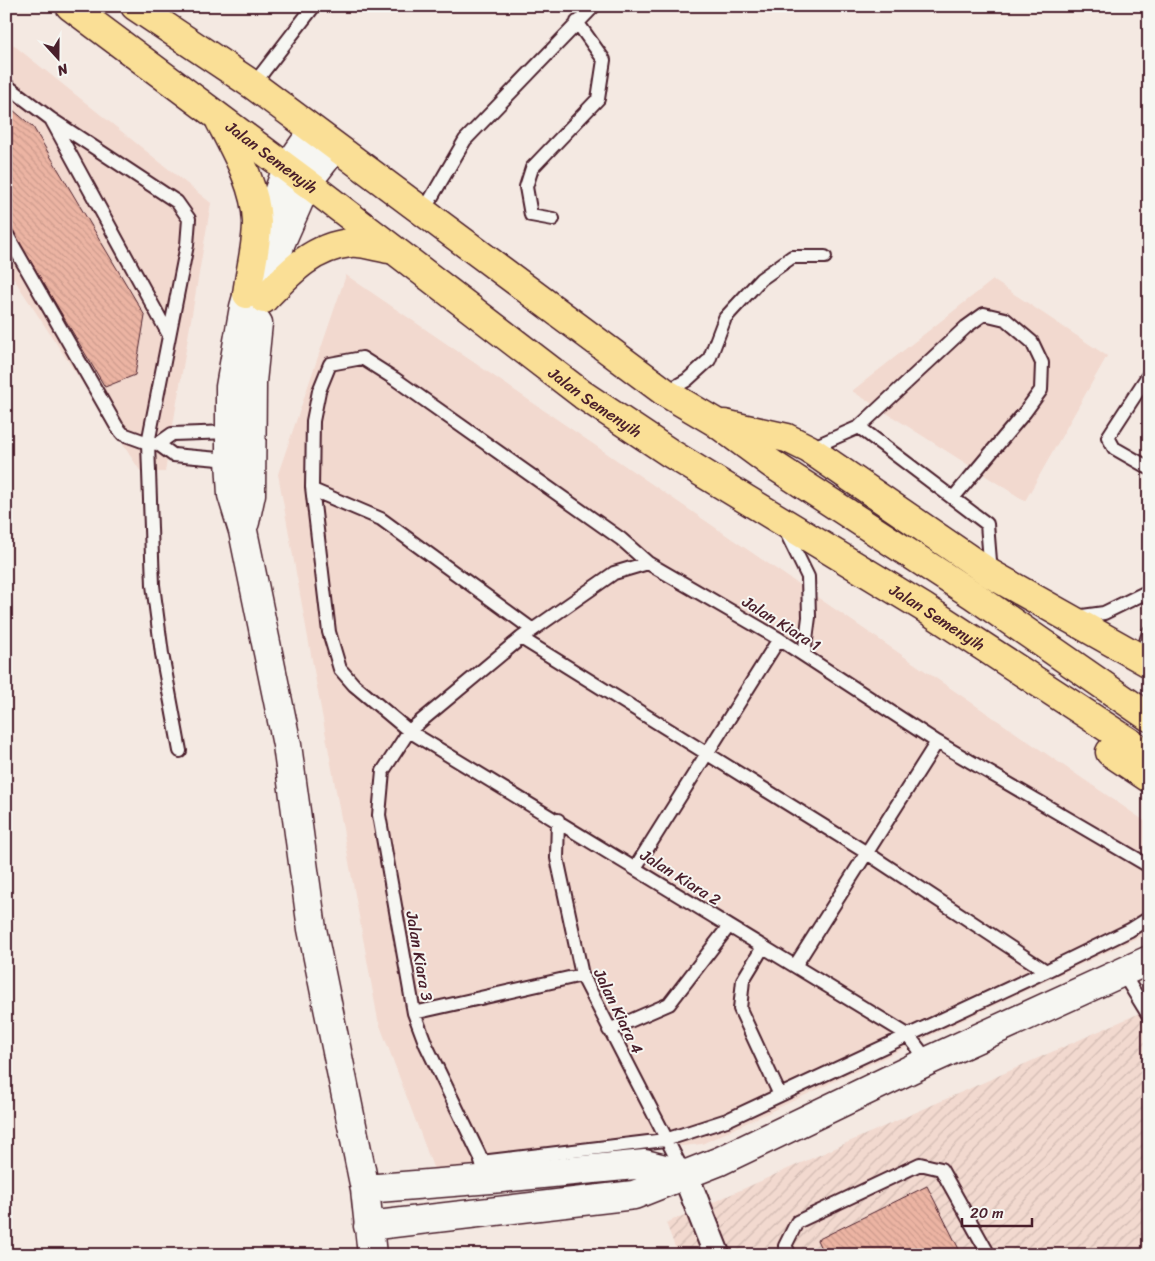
<svg xmlns="http://www.w3.org/2000/svg" width="1155" height="1261" viewBox="0 0 1155 1261" font-family="Sriracha,sans-serif">
<style>
.built{fill:#f2d9cf}
.industrial{fill:url(#industrial-furrows)}
.building{fill:url(#building-back-hatch);stroke:#4a1f2b}
.lines{fill:none;stroke-linecap:round;stroke-linejoin:round}
.service-casing{stroke:#4a1f2b;stroke-width:16}
.minor-casing{stroke:#4a1f2b;stroke-width:29}
.tertiary-casing{stroke:#4a1f2b;stroke-width:31}
.primary-casing{stroke:#4a1f2b;stroke-width:31}
.service{stroke:#f6f6f2;stroke-width:12}
.minor{stroke:#f6f6f2;stroke-width:25}
.tertiary{stroke:#f6f6f2;stroke-width:28}
.primary{stroke:#fadf96;stroke-width:28}
.labels{text-anchor:middle;stroke-width:4;stroke-linejoin:round;paint-order:stroke}
.street-label{font-size:16px;fill:#4a1f2b;stroke:#f6f6f2}
</style>
<defs>
<pattern id="industrial-furrows" width="10" height="10" patternUnits="userSpaceOnUse" patternTransform="scale(1.25)"><rect width="10" height="10" fill="#f2d9cf"/><path d="M-1 1l2-2M0 10L10 0M9 11l2-2" fill="none" stroke="#d1bab2"/></pattern>
<pattern id="building-back-hatch" width="6" height="6" patternUnits="userSpaceOnUse" patternTransform="scale(1.25)"><rect width="6" height="6" fill="#ecb4a3"/><path d="M-1 5l2 2M0 0l6 6M5-1l2 2" fill="none" stroke="#cc9a8c"/></pattern>
</defs>
<rect width="100%" height="100%" fill="#f4e9e2"/>
<filter id="ink" filterUnits="userSpaceOnUse"><feTurbulence type="fractalNoise" baseFrequency=".02" numOctaves="2"/><feDisplacementMap in="SourceGraphic" scale="10" xChannelSelector="R" yChannelSelector="G"/><feConvolveMatrix kernelMatrix="1 2 1 2 8 2 1 2 1" color-interpolation-filters="sRGB"/></filter>
<g filter="url(#ink)">
<path class="built" d="M6,39L211,203L165,472H141L6,267Z
M346,275L1149,824V932L702,1144L434,1170L378,1020L278,474Z
M993,280L1107,356L1025,501L852,391Z"/>
<path class="industrial" d="M1149,1009V1255H678L666,1223Z"/>
<path class="building" d="M6,104L33,127L145,316L135,375L105,387L6,220Z
M927,1186L962,1255H824L817,1240Z"/>
<g class="lines">
<g class="service-casing">
<path id="service" d="M6,85L51,119L177,202L189,219L187,245L148,443L153,585L162,654L180,751
M253,85L314,6
M52,121L169,335
M423,212L465,140L594,6
M553,219L531,215L526,187L532,168L598,99L604,60L577,22
M6,233L117,427L123,434L148,443L158,444L173,455L230,460
M1149,374L1108,437L1114,448L1149,468
M666,392L687,380L709,360L725,318L761,279L792,257H825
M859,427L966,327L984,314L1005,319L1032,342L1042,363L1041,390L1025,412L953,498
M158,444L172,434L230,432
M809,449L859,427L987,524L991,573
M313,490L381,519L533,630
M784,528L808,577L809,617L804,655
M1075,617L1104,613L1149,591
M1149,632L1146,642L1149,657
M521,638L867,853L1046,971
M558,820L557,858L582,975L684,1173
M635,868L779,639
M763,947L743,980L740,1009L780,1095
M795,966L937,742
M1122,972L1149,1016
M414,1013L582,975
M609,1030L669,1004L729,926
M928,1061L908,1035L409,731L354,685L340,669L329,632L312,487L313,421L319,391L330,364L362,358L395,379L621,539L648,563L779,639L937,742L1149,866
M481,1162L665,1140L727,1120L1046,971L1130,930L1149,918
M491,1179L426,1045L414,1013L379,815L383,771L409,731L521,638L614,573L648,563
M790,1255L785,1246L797,1222L920,1164L941,1169L989,1255"/>
</g>
<g class="minor-casing">
<path id="minor" d="M685,1174L717,1255"/>
</g>
<g class="tertiary-casing">
<path id="tertiary" d="M313,131L287,168L270,215L244,307L230,387V460L232,495L243,531L287,745L312,929L365,1189L372,1255
M273,270L281,242L307,183L335,147
M245,522L251,494L252,382L258,323
M365,1189L491,1179L645,1164L685,1174
M368,1226L634,1195L720,1161L928,1061L1149,960"/>
</g>
<g class="primary-casing">
<g id="primary">
<path id="s1" d="M70,6L307,183L583,395L670,453L923,607L1149,755"/>
<path d="M135,6L253,85L666,393L715,422L772,464L973,595L1149,717"/>
<path d="M220,121C236,152 256,187 257,222C257,245 250,271 247,294"/>
<path d="M264,299C289,273 312,247 350,243C362,242 377,247 389,249"/>
<path d="M724,424L787,438L809,449L991,574L1149,663"/>
<path d="M1110,752L1149,778"/>
</g>
</g>
<use href="#service" class="service"/>
<use href="#minor" class="minor"/>
<use href="#tertiary" class="tertiary"/>
<use href="#primary" class="primary"/>
</g>
</g>
<g class="labels">
<g class="street-label">
<text dy="6" stroke="none"><textPath href="#s1" startOffset="252">Jalan Semenyih</textPath></text>
<text dy="6" stroke="none"><textPath href="#s1" startOffset="658">Jalan Semenyih</textPath></text>
<text dy="6" stroke="none"><textPath href="#s1" startOffset="1062">Jalan Semenyih</textPath></text>
<text transform="translate(782 623) rotate(32)" y="6">Jalan Kiara 1</text>
<text transform="translate(681 877) rotate(32)" y="6">Jalan Kiara 2</text>
<text transform="translate(420 956) rotate(80)" y="6">Jalan Kiara 3</text>
<text transform="translate(619 1011) rotate(64)" y="6">Jalan Kiara 4</text>
</g>
</g>
<rect width="1155" height="1261" fill="none" stroke="#f6f6f2" stroke-width="25"/>
<rect x="12" y="12" width="1130" height="1236" fill="none" stroke="#4a1f2b" stroke-width="2" filter="url(#ink)"/>
<g transform="translate(58 58) rotate(159)" stroke="#f6f6f2" stroke-width="4" paint-order="stroke">
<path d="M0-4L9 19L0 12L-9 19Z" fill="#4a1f2b"/>
<text y="-8" font-size="14" font-weight="bold" text-anchor="middle" fill="#4a1f2b">N</text>
</g>
<path d="M962 1218v8h70v-8" fill="none" stroke="#4a1f2b" stroke-width="2.5"/>
<text x="970" y="1218" font-size="15" fill="#4a1f2b" stroke="#f6f6f2" stroke-width="4" paint-order="stroke">20 m</text>
</svg>
